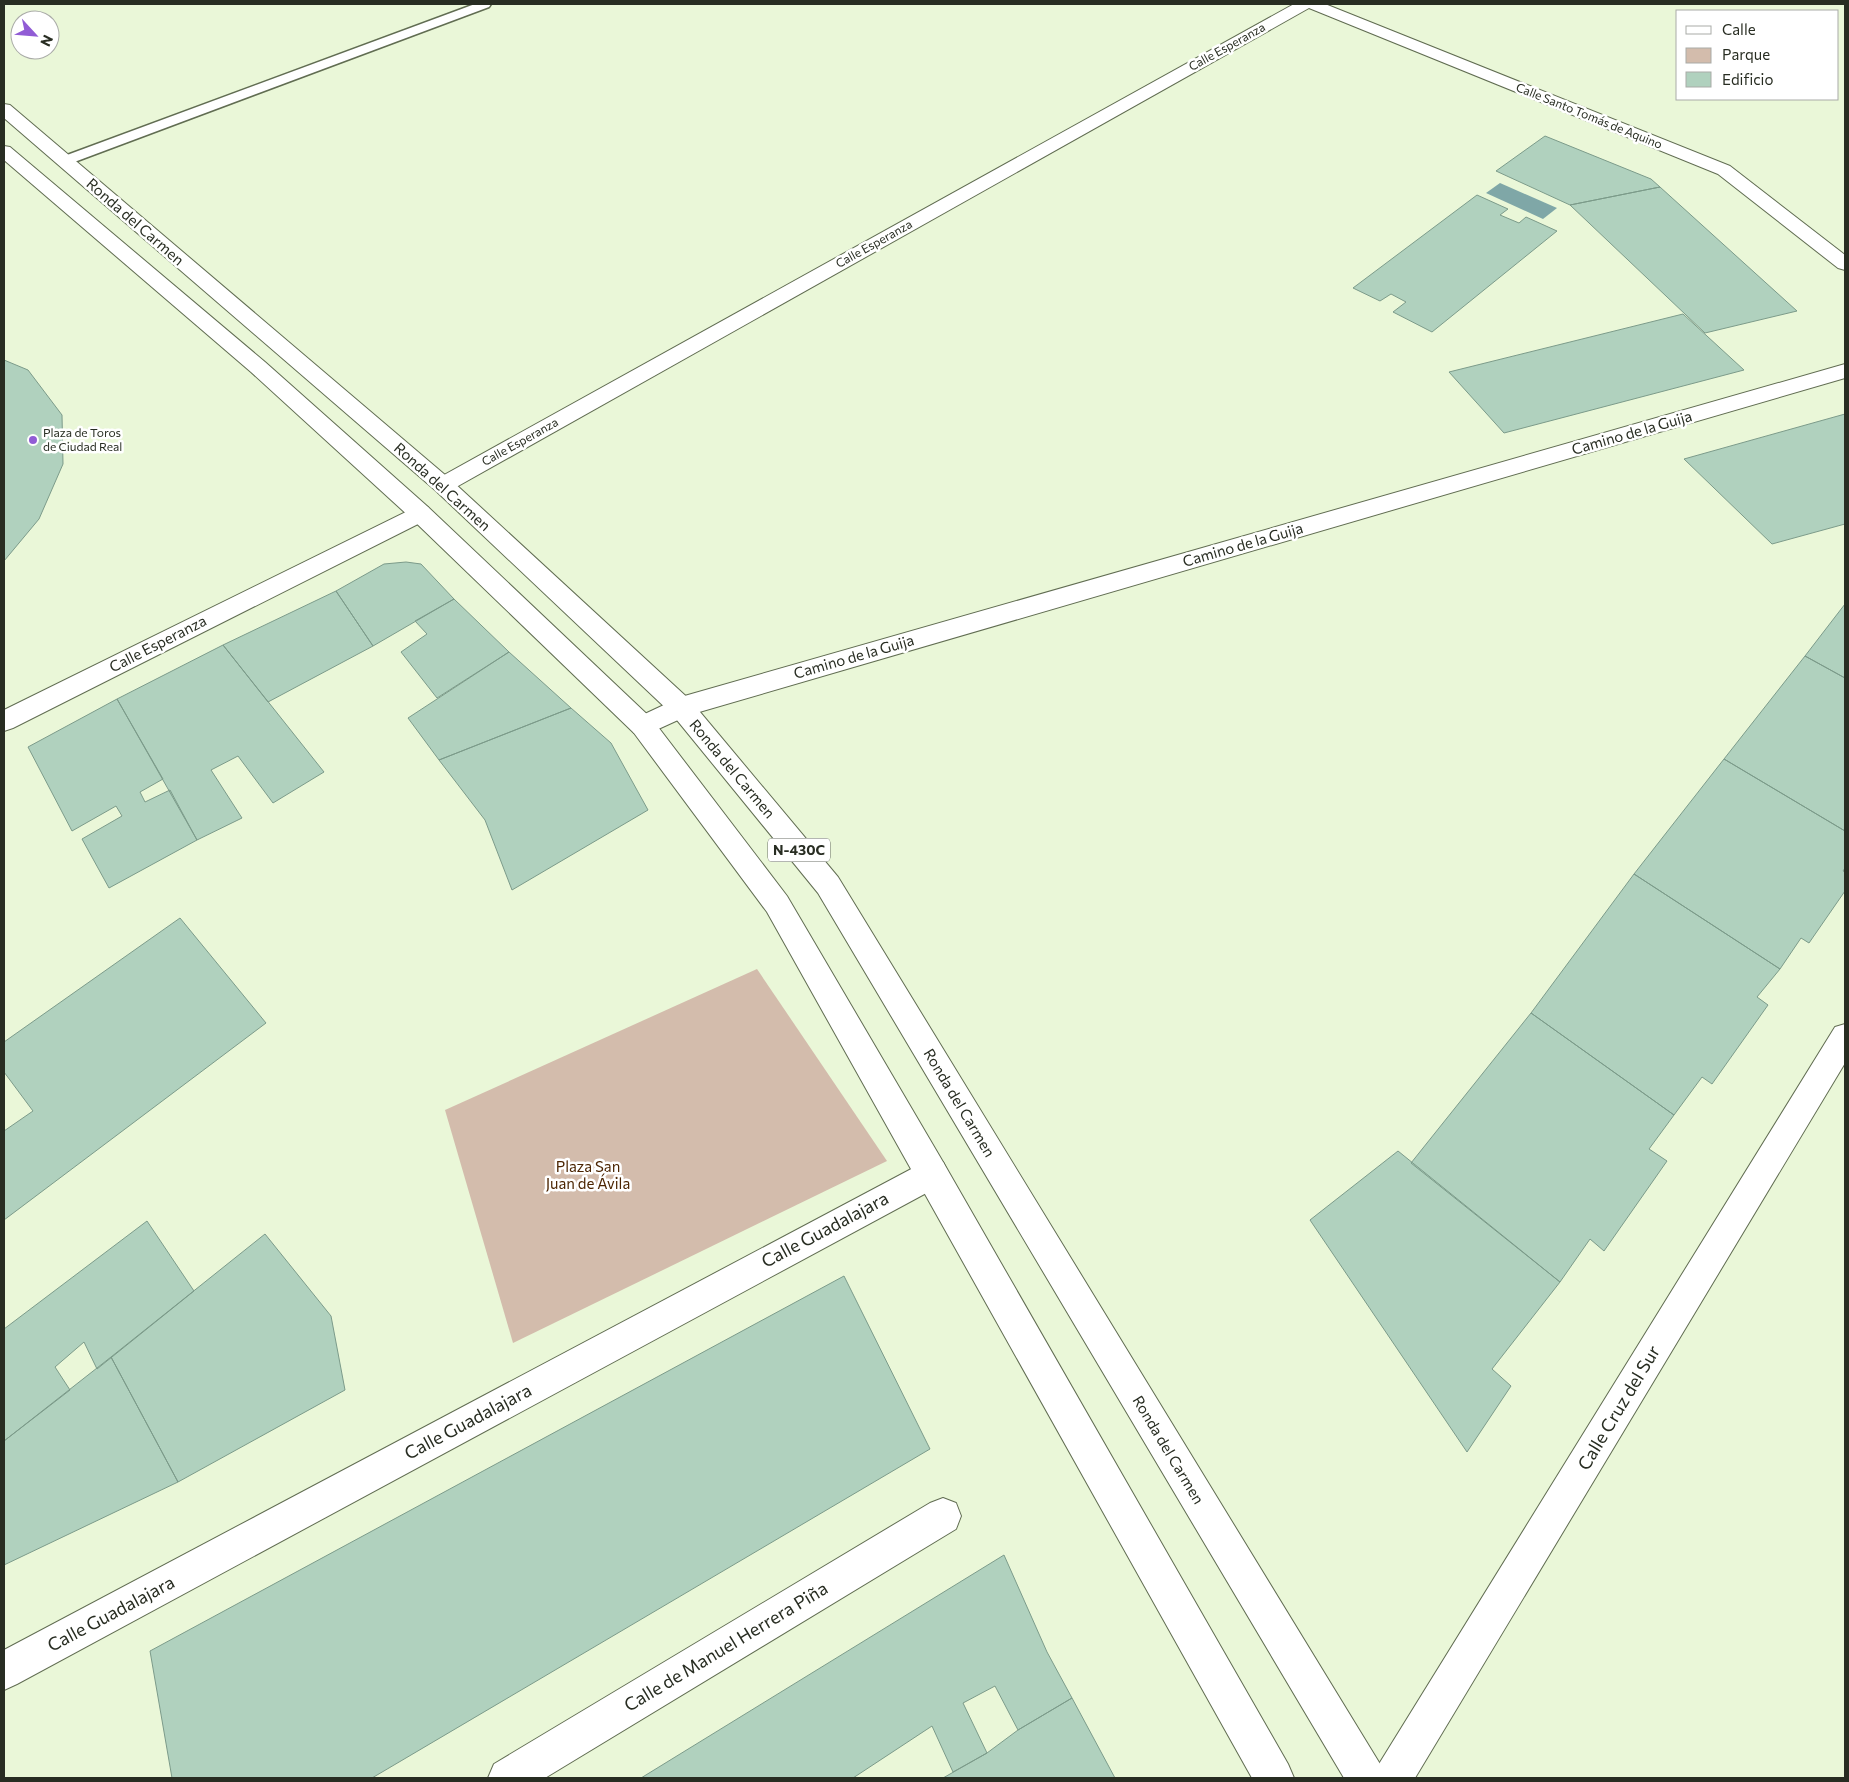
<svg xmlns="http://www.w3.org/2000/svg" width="1849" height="1782" viewBox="0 0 1849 1782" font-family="Commissioner,sans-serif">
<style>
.green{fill:#d3bcac}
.water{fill:#7fa7a7}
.building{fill:#b0d1be;stroke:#7c9b8a}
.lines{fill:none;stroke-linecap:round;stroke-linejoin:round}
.lane-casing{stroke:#616d52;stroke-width:3}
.street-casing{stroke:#616d52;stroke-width:2}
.highway-casing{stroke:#616d52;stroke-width:2}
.lane{fill:#fff;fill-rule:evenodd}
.street{fill:#fff;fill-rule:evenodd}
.highway{fill:#fff;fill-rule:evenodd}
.poi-dot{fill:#915cd5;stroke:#fff;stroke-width:2}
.labels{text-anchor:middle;stroke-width:5;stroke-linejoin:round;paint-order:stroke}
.far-street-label{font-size:12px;fill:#282d22;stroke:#fff}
.far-poi-label{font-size:12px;fill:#282d22;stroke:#fff;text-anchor:start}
.shield{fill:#fff;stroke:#686c64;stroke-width:1}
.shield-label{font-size:14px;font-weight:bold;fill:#282d22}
.street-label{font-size:15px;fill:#282d22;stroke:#fff}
.park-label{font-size:15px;fill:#4b2401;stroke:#fff}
.near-street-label{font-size:18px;fill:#282d22;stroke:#fff}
</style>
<rect width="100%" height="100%" fill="#eaf7d8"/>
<path class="green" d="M757,969L887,1161L513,1343L445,1110Z"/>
<path class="water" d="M1500,183L1557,208L1543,219L1486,193Z"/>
<path class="building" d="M1545,136L1651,179L1660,187L1570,205L1496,171Z
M1660,187L1797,311L1705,333L1570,205Z
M1477,195L1508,209L1500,215L1519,223L1526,217L1557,231L1432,332L1393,312L1406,302L1391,294L1380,301L1353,288Z
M1683,314L1744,370L1504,433L1449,372Z
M4,360L28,370L62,415L63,464L39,519L4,561Z
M1845,414V524L1772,544L1684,459Z
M406,562L421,564L454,599L373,646L336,591L384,564Z
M336,591L373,646L268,702L223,645Z
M454,599L509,652L437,698L401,652L427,634L415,621Z
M1845,604V678L1805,656Z
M223,645L324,772L273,803L238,756L211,770L242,818L197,840L117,699Z
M509,652L571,708L439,760L408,718Z
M1805,656L1845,678V831L1724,759Z
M117,699L163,779L140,792L145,802L170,790L197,840L109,888L82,839L122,816L116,806L72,831L28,747Z
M571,708L611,743L648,810L512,890L485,820L439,760Z
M1724,759L1845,831V868L1843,871L1845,872V891L1809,943L1801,938L1780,969L1634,874Z
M1634,874L1780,969L1757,997L1768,1005L1712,1084L1702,1077L1674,1115L1531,1013Z
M180,918L266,1023L4,1220V1131L33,1111L4,1072V1042Z
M1531,1013L1674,1115L1649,1149L1667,1161L1604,1251L1590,1239L1560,1282L1411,1163Z
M1398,1151L1560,1282L1492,1369L1511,1386L1467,1452L1310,1220Z
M147,1221L194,1291L97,1369L84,1342L55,1367L70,1390L4,1441V1329Z
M265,1234L331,1316L345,1390L178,1482L111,1357Z
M844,1276L930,1449L372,1778H172L150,1651Z
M111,1357L178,1482L4,1565V1441Z
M1004,1555L1047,1652L1072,1698L1018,1730L995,1686L963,1703L987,1753L953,1772L932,1726L853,1778H641Z
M1072,1698L1115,1778H943L987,1753L1018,1730Z"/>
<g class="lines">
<g class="lane-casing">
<path id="lane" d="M475,4H491L489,7L69,164H59L57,161L59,158Z"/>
</g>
<g class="street-casing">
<path id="street" d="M1294,4H1325L1730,166L1845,255V270L1838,268L1718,174L1309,8L451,490L443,493L435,490L432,485L435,480Z
M1845,364V378L689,715L643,736L634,733L630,726L634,719L681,697Z
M420,505L428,507L431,513L428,519L13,728L4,731V710Z
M1845,1024V1063L1415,1778H1373L1379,1764L1835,1027Z
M932,1158L943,1162L948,1173L943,1184L17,1684L4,1690V1650Z
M943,1498L956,1503L961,1516L956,1529L545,1778H488L494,1764L930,1503Z"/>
</g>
<g class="highway-casing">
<path id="highway" d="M4,104L10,105L451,480L690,700L838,877L1380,1764L1386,1778H1344L818,893L672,714L435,490L4,118Z
M4,146L10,147L265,362L428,507L652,719L787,896L943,1162L1288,1764L1294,1778H1252L767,912L634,733L412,519L251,372L4,160Z"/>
</g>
<use href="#lane" class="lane"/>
<use href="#street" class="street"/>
<use href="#highway" class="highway"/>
</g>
<circle class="poi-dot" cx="33" cy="440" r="5"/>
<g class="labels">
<g class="far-street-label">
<text transform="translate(1227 47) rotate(-29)" y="4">Calle Esperanza</text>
<text transform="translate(1589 116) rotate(22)" y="4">Calle Santo Tomás de Aquino</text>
<text transform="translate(874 244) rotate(-29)" y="4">Calle Esperanza</text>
<text transform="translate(520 442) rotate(-29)" y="4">Calle Esperanza</text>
</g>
<g class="far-poi-label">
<text x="43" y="437">Plaza de Toros<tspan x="43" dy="14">de Ciudad Real</tspan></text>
</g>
<rect class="shield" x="768" y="838.5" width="62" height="23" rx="4"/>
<g class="shield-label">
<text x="799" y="855">N-430C</text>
</g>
<g class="street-label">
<text transform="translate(135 222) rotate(41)" y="5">Ronda del Carmen</text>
<text transform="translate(1632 433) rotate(-16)" y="5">Camino de la Guija</text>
<text transform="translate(442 487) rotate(42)" y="5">Ronda del Carmen</text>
<text transform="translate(1243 545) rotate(-16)" y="5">Camino de la Guija</text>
<text transform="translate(158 644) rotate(-27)" y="5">Calle Esperanza</text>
<text transform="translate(854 657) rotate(-16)" y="5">Camino de la Guija</text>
<text transform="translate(732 769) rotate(50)" y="5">Ronda del Carmen</text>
<text transform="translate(959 1103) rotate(59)" y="5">Ronda del Carmen</text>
<text transform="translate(1168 1450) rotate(59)" y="5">Ronda del Carmen</text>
</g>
<g class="park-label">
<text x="588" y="1172">Plaza San<tspan x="588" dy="17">Juan de Ávila</tspan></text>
</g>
<g class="near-street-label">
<text transform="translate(825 1230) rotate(-28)" y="6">Calle Guadalajara</text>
<text transform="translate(1619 1408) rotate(-59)" y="6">Calle Cruz del Sur</text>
<text transform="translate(468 1422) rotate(-28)" y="6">Calle Guadalajara</text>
<text transform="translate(111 1614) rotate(-28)" y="6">Calle Guadalajara</text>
<text transform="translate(726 1647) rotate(-31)" y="6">Calle de Manuel Herrera Piña</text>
</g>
</g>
<rect width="1849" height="1782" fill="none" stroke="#282d22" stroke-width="10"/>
<rect x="1676" y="10" width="162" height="90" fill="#ffffff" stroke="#a9aba7"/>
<rect x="1686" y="26" width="25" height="8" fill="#ffffff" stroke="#a9aba7"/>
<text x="1722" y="35" font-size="15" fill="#282d22">Calle</text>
<rect x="1686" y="48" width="25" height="15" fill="#d3bcac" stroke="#a9aba7"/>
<text x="1722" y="60" font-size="15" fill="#282d22">Parque</text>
<rect x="1686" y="72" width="25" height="15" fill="#b0d1be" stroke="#a9aba7"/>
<text x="1722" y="85" font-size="15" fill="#282d22">Edificio</text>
<g transform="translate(35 35) rotate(116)"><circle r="24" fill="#ffffff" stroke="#a9aba7"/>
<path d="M0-4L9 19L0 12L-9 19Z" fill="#915cd5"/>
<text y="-8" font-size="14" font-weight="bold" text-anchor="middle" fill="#282d22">N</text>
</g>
</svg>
